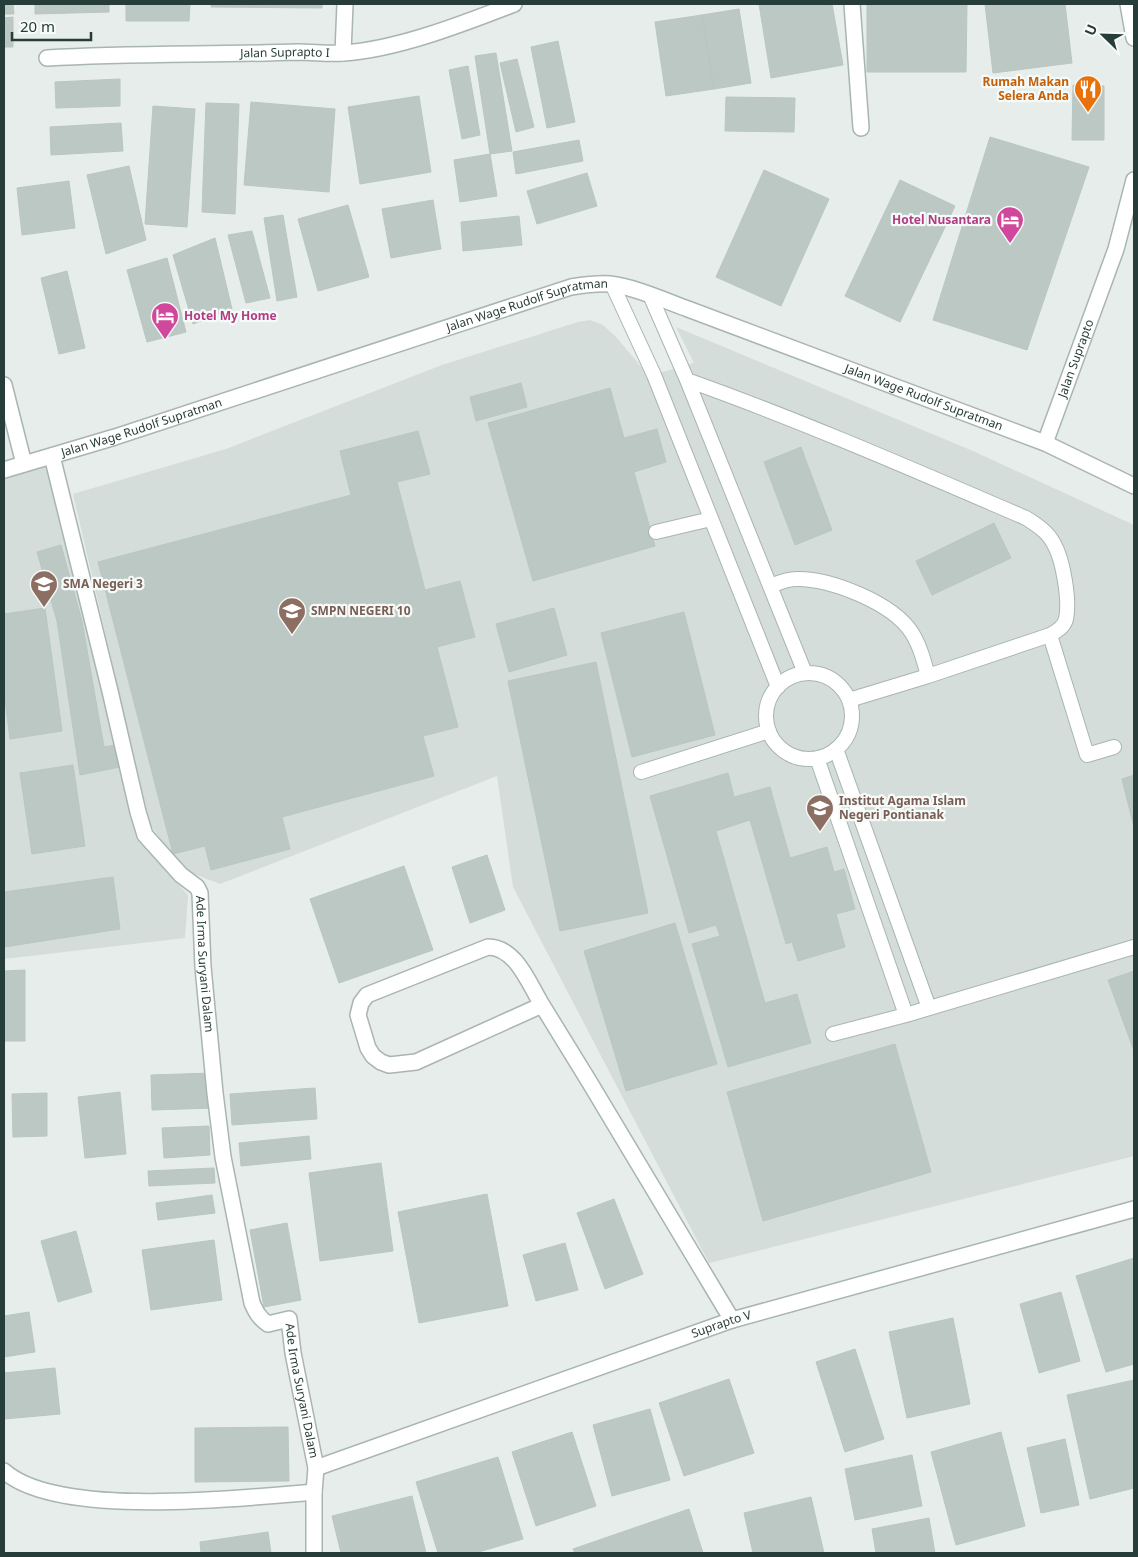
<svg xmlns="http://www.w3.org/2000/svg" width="1138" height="1557" viewBox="0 0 1138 1557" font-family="'Noto Sans',sans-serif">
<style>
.built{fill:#d4ddda}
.building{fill:#bcc8c4;stroke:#b9c6c2}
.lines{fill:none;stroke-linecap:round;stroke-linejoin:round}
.lane-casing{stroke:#a9b5b1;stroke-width:16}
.street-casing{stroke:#a9b5b1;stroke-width:18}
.lane{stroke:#fff;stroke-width:14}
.street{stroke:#fff;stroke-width:15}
.labels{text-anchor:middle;stroke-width:4.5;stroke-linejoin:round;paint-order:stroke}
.street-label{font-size:12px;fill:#273d39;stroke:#f6faf8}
.food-label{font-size:12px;font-weight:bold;fill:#c56008;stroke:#f6faf8;text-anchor:end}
.hotel-label{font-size:12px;font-weight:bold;fill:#b23c85;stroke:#f6faf8;text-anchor:end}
.education-label{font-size:12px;font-weight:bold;fill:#785e54;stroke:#f6faf8;text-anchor:start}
</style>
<rect width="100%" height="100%" fill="#e6edea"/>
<path class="built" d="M590,320L603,325L616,337L649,376L694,363L676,327L973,451L1134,525V1156L709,1263L513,887L497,776L220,884L184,870L150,825L73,494L226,449L442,365L578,322Z
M49,465L116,737L138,841L188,895L185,938L4,959V479Z"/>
<path class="building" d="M4,4H13L14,14H4Z
M35,4H109V12L35,14Z
M126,4H190L189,21H126Z
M211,4H322V8L211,7Z
M759,4H832L843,65L771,78Z
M867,4H967L966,72H867Z
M985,4H1065L1072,63L993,73Z
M739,9L751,83L714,89L702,15Z
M702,15L714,89L666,96L655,22Z
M13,17V47H4V18Z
M558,41L575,122L547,128L531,47Z
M496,53L512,151L490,154L475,56Z
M517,59L534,127L516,132L500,63Z
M468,66L480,135L462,139L449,70Z
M120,79V106L56,108L55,82Z
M1073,85L1104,86V140H1072Z
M419,96L431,172L360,184L348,107Z
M726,97L795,98L794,132L725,131Z
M251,102L335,109L329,192L244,185Z
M206,103L239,104L235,214L202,212Z
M153,106L195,109L187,227L145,224Z
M121,123L123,151L51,155L50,127Z
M990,137L1089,167L1027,350L933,320Z
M579,140L583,161L516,174L513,152Z
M490,154L497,196L460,202L454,160Z
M129,166L146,240L106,254L87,175Z
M764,170L829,199L781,306L716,277Z
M587,173L597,206L537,224L527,191Z
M900,180L955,206L900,322L845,296Z
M69,181L75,228L22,235L17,188Z
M433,200L441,249L391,258L382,209Z
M348,205L369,277L318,291L298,219Z
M283,215L297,297L277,301L264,218Z
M519,216L522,245L463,251L461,222Z
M252,231L270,298L246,303L228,235Z
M215,238L232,309L193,324L173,255Z
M167,258L186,332L147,342L127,270Z
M67,271L85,348L59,354L41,278Z
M521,383L527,407L476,421L470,397Z
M610,388L624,438L657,429L666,462L634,472L655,546L533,581L488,423Z
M418,431L430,474L397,482L425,590L460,581L475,637L437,647L458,727L423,736L434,776L282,817L290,849L211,870L205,846L173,854L98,562L351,495L340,451Z
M801,447L832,530L795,545L764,462Z
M994,523L1011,558L932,595L916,561Z
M61,545L82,621L104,747L116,745L120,767L80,775L57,621L37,552Z
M45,608L62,731L10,739L4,692V614Z
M554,608L567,655L509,672L496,624Z
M684,612L715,735L632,757L601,633Z
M596,662L648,913L560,931L508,681Z
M73,765L85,846L32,854L20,773Z
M728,773L734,797L770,787L790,858L827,847L834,872L844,869L855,909L836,914L845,947L798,961L792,942L786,944L750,820L716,831L765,1003L797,994L811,1043L728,1067L692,944L720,936L716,925L689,933L650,796Z
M1134,775V827L1122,779Z
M487,855L505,910L470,923L452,867Z
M404,866L433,950L339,983L310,899Z
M113,877L120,929L4,947V892Z
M675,923L717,1064L626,1091L584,951Z
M25,970V1041H4V971Z
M1134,971V1051L1108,980Z
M895,1044L931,1172L763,1221L727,1092Z
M213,1073L214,1108L152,1110L151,1075Z
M315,1088L317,1119L232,1125L230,1094Z
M120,1092L126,1154L85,1158L78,1097Z
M47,1093V1136L13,1137L12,1094Z
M209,1126L210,1155L164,1158L162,1128Z
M309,1136L311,1159L241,1166L239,1143Z
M381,1163L393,1251L320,1261L309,1173Z
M214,1168L215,1183L149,1186L148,1171Z
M487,1194L508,1306L419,1323L398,1212Z
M212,1195L215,1213L158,1220L156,1203Z
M614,1199L643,1274L605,1289L577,1213Z
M287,1223L301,1300L264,1307L250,1230Z
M76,1231L92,1292L58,1302L41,1241Z
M214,1240L222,1300L151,1310L142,1250Z
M565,1243L578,1290L536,1301L523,1255Z
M1134,1258V1364L1106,1372L1076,1276Z
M1061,1292L1080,1361L1039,1373L1020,1304Z
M29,1312L35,1352L4,1357V1316Z
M953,1318L970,1404L907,1418L889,1332Z
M855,1349L884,1439L845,1452L816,1362Z
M55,1368L60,1414L4,1419V1373Z
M729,1379L754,1453L684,1476L659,1403Z
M1134,1380V1488L1090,1499L1067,1395Z
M650,1409L670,1480L612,1496L593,1425Z
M288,1427L289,1481L195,1482V1428Z
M572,1432L596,1506L536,1526L512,1452Z
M1001,1432L1025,1526L956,1545L931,1452Z
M1065,1439L1079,1505L1041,1513L1027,1448Z
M912,1455L922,1506L855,1520L845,1469Z
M498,1457L523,1539L475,1553H438L416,1482Z
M412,1496L426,1553H341L332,1516Z
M811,1497L824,1553H753L744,1513Z
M689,1509L703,1553H575L573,1549Z
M929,1518L935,1553H876L872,1529Z
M268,1532L271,1553H201L200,1542Z"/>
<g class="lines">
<g class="lane-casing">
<path id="lane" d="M612,284L654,375L778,687
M650,295L687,380L805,673
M687,380C802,421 914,470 1026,518C1037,525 1048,532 1054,544C1063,560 1070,600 1066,619C1064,627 1057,631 1050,635L928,676L849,700
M656,532L711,519
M770,586C778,583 787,579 796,579C830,578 893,603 912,633C920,646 924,661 928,676
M1050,635L1087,755L1114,747
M766 716a43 43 0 1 1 86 0a43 43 0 1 1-86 0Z
M836,749L929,1008
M817,758L906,1015
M641,772L769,731
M833,1034L906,1015L1134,947"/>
</g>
<g class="street-casing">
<g id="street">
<path d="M852,4L861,128"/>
<path d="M1128,4L1134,38"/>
<path d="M343,53L345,4"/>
<path id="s1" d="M47,58C131,53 214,55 298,52C313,52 328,54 343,53C396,50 465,23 514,4"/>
<path d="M4,385L24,464"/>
<path id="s2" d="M1045,443L1116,249L1134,180"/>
<path id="s3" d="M52,456L110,691L138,812L145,835L181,875L197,887L200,893L203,967L215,1093L223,1157L252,1303C256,1312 259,1318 268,1324L289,1319L293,1353L316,1468L314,1492V1553"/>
<path id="s4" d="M4,470L115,437L571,287C584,285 597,283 610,284C632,286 666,301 688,309L1045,443L1134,486"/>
<path d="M542,1005C529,984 516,947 488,947L367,995L361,1003L358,1015L368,1048L373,1056L381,1062L389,1065L416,1062L542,1005L590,1083L732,1320"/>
<path id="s5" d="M316,1468L732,1320L1134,1209"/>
<path d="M4,1471C58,1519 242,1498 314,1492"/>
</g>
</g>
<use href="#lane" class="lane"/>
<use href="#street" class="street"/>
</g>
<defs>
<g id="restaurant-pin" transform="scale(1.4375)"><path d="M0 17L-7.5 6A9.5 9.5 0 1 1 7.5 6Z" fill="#e8710a" stroke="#f6faf8"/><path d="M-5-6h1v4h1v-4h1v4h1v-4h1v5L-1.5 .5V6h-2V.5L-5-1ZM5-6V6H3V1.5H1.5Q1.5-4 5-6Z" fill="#fff"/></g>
<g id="hotel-pin" transform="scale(1.4375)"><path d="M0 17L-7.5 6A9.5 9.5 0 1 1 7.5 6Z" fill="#d1479c" stroke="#f6faf8"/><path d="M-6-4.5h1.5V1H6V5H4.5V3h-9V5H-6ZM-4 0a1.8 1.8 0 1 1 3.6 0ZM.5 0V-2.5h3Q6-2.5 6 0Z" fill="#fff"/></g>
<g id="school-pin" transform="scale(1.4375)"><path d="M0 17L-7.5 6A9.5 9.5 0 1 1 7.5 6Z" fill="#8d6e63" stroke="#f6faf8"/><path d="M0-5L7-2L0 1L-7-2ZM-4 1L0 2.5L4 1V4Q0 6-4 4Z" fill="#fff"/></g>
<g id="university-pin" transform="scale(1.4375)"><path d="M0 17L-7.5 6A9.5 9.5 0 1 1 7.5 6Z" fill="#8d6e63" stroke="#f6faf8"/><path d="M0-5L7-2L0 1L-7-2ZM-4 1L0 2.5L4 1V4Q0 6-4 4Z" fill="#fff"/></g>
</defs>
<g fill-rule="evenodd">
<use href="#restaurant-pin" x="1088" y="89"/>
<use href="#hotel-pin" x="1010" y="220"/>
<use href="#hotel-pin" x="165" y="316"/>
<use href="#school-pin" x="44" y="584"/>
<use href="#school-pin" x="292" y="611"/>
<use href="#university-pin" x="820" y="808"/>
</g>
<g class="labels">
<g class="street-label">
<text dy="4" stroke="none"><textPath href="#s1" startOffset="238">Jalan Suprapto I</textPath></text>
<text dy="4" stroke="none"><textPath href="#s4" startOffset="549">Jalan Wage Rudolf Supratman</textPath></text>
<text dy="4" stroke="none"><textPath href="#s2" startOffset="90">Jalan Suprapto</textPath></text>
<text dy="4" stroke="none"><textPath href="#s4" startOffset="969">Jalan Wage Rudolf Supratman</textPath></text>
<text dy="4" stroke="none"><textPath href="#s4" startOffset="144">Jalan Wage Rudolf Supratman</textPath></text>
<text dy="4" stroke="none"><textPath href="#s3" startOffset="542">Ade Irma Suryani Dalam</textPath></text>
<text dy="4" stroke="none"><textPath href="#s5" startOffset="430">Suprapto V</textPath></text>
<text dy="4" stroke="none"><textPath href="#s3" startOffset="1006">Ade Irma Suryani Dalam</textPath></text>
</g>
<g class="food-label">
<text x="1069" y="86">Rumah Makan<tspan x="1069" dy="14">Selera Anda</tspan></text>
</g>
<g class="hotel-label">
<text x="991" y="224">Hotel Nusantara</text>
<text x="184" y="320" text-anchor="start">Hotel My Home</text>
</g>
<g class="education-label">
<text x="63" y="588">SMA Negeri 3</text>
<text x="311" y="615">SMPN NEGERI 10</text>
<text x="839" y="805">Institut Agama Islam<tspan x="839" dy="14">Negeri Pontianak</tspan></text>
</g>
</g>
<rect width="1138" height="1557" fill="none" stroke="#273d39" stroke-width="10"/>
<g transform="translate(1103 35) rotate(293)" stroke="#f6faf8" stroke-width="4" paint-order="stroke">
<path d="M0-4L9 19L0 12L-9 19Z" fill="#273d39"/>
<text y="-8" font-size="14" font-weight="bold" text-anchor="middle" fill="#273d39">U</text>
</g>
<path d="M12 32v8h79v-8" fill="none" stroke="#273d39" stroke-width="2.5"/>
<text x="20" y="32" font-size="15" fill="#273d39" stroke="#f6faf8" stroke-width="4" paint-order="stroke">20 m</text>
</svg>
